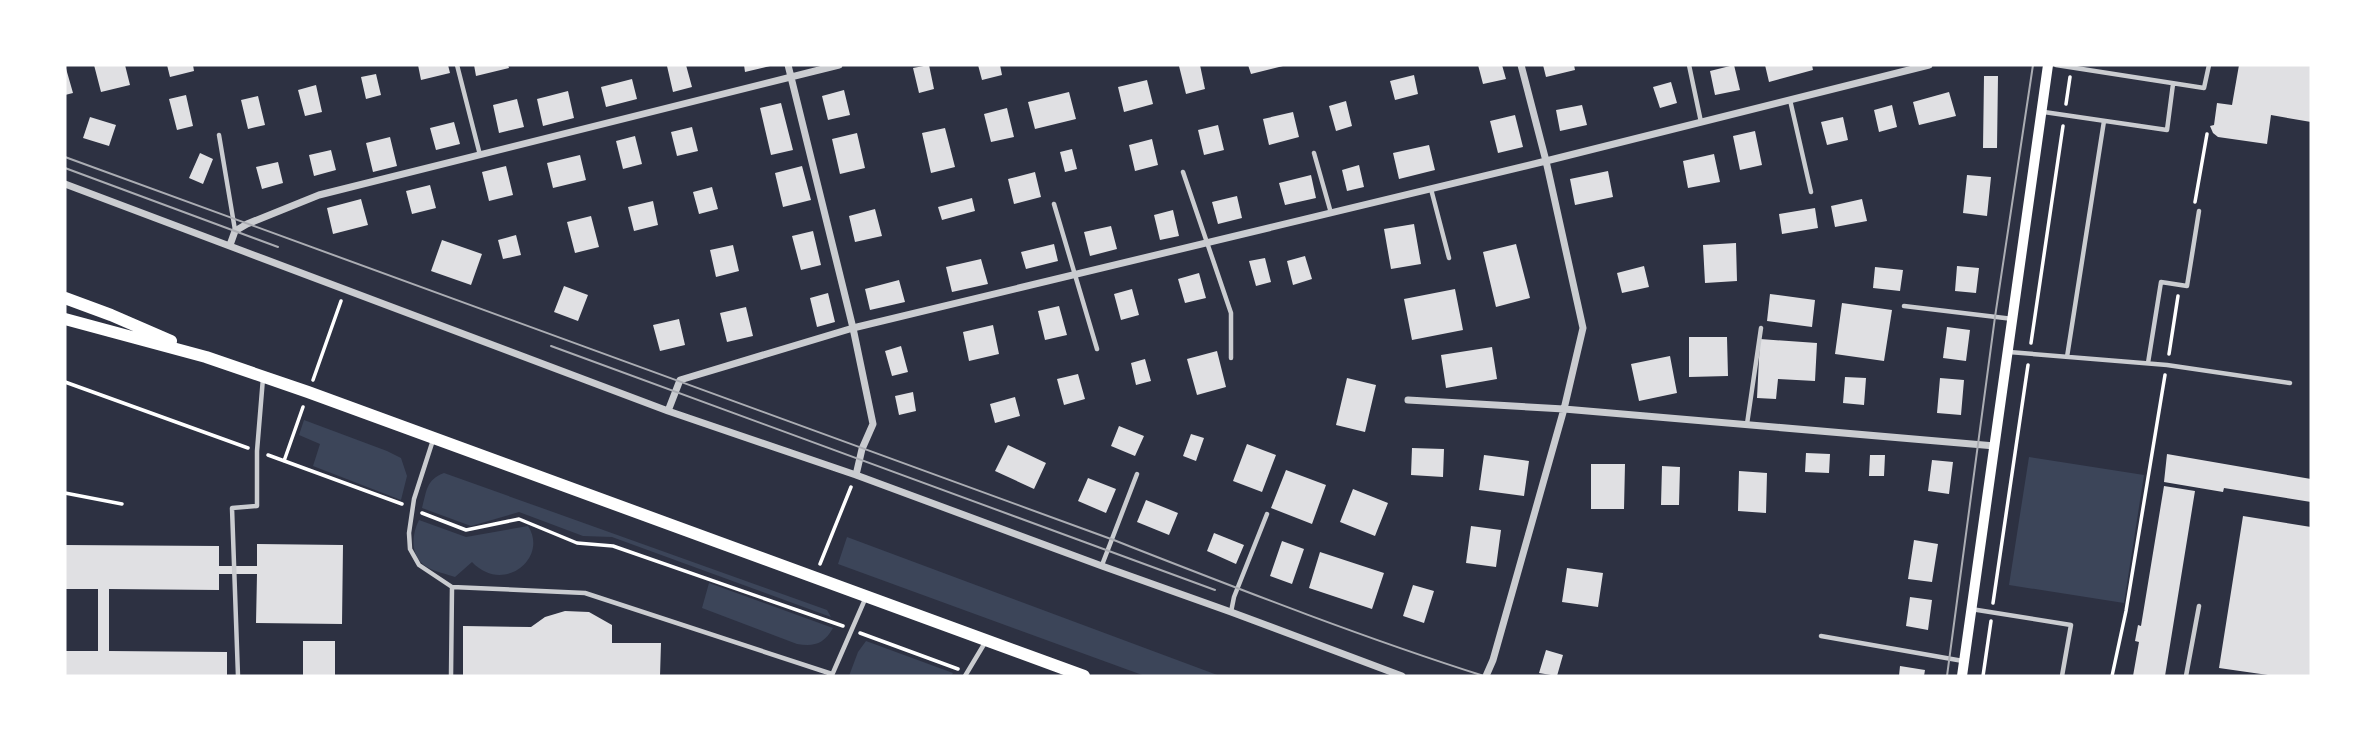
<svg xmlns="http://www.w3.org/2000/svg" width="2376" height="741" viewBox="0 0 2376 741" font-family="Barlow,sans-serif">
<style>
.green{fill:#3c4559}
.building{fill:#e0e0e3}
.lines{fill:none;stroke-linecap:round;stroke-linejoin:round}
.path{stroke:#fff;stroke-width:3.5}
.service{stroke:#caccd0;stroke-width:4.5}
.minor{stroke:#caccd0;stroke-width:7}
.secondary{stroke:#fff;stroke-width:10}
.primary{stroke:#fff;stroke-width:12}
.tram{stroke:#abadb3;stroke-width:2}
</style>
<rect width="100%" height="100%" fill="#2d3142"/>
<path class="green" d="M304,420L387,451L401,458L407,476L401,500L313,466L320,444L299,435Z
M2029,457L2144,475L2124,603L2009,585Z
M444,473L827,610L831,617L612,537L583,536L519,512L471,526L422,508C427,490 426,480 444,473Z
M419,520L466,537L528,526C549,558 503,595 472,562L455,577C447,574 435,572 427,567C410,557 411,536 419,520Z
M847,537L1220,676H1145L838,564Z
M709,583L833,628C824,644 814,647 797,644L702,608Z
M866,641L953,673L951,676H849L858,652Z"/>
<path class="building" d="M65,65L73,93L65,95Z
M94,65H125L130,85L101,92Z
M167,65H193L194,71L170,77Z
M418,65H448L450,73L421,80Z
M474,65H508L509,68L476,76Z
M686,65L692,87L673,92L667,66Z
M744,65H770V66L745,72Z
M929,65L934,89L919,93L913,68Z
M978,65H1000L1002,75L982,80Z
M1200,65L1205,89L1186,94L1179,66Z
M1248,65H1283V66L1251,74Z
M1478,65H1502L1506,79L1483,84Z
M1543,65H1574L1575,70L1546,77Z
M1734,65L1740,90L1715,95L1710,71Z
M1765,65H1812L1813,70L1769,82Z
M2239,65H2311V122L2271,115L2267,144L2218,137L2213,133L2210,126L2214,125L2217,103L2232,105Z
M376,74L381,95L366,99L361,77Z
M1414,75L1418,94L1395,100L1390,81Z
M1984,76H1998L1997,148H1983Z
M632,79L637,99L606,107L601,87Z
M1147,80L1153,104L1124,112L1118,87Z
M1671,82L1677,103L1660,108L1653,87Z
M316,85L322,112L305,116L298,90Z
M844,90L850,115L828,120L822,96Z
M568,91L574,118L543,126L537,99Z
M1069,92L1076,119L1035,129L1028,102Z
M1949,92L1956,116L1919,125L1913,102Z
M186,95L193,126L177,130L169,99Z
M258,96L265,125L248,129L241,100Z
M517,99L524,127L499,133L493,105Z
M1346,101L1352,126L1336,131L1329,106Z
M781,103L793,150L771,155L760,108Z
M1582,105L1587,125L1560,131L1556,110Z
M1892,105L1897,127L1879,132L1874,110Z
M1007,108L1014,137L991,142L984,114Z
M1293,112L1299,137L1269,145L1263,119Z
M1515,115L1523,147L1498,153L1490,121Z
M90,117L116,125L109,146L83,138Z
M1843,117L1848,140L1827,145L1821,122Z
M454,122L460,144L436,150L430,128Z
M1218,125L1224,150L1204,155L1198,130Z
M692,127L698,151L677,156L671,132Z
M945,128L955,167L931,173L922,133Z
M1755,131L1762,165L1740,170L1733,136Z
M857,133L865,168L840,174L832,139Z
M635,136L642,164L623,169L616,141Z
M390,137L397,166L373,172L366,143Z
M1152,139L1158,165L1135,171L1129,145Z
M1429,145L1435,170L1399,179L1393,153Z
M1072,149L1077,169L1065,172L1060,152Z
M331,150L336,170L314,176L309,155Z
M200,153L213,159L203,184L189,178Z
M1714,154L1720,182L1688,188L1683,161Z
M580,155L586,180L553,188L547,163Z
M278,162L283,183L262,189L256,167Z
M1359,165L1364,187L1347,191L1342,170Z
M506,166L513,195L489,201L482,172Z
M802,166L811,200L783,207L775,173Z
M1608,171L1613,197L1575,205L1570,179Z
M1035,172L1041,197L1014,204L1008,179Z
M1311,175L1316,198L1285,205L1279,183Z
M1967,175L1991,177L1987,216L1963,213Z
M430,185L436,208L412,214L406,191Z
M712,187L718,209L699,214L693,192Z
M1237,196L1242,218L1218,224L1212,202Z
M972,198L975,211L942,220L938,207Z
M361,199L368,225L333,234L327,208Z
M1862,199L1867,221L1835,227L1831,206Z
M653,201L658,225L634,231L628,207Z
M1815,208L1818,228L1782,234L1779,214Z
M875,209L882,236L855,242L849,216Z
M1173,210L1179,236L1160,240L1154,215Z
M591,216L599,247L575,253L567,222Z
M1414,224L1421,264L1391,269L1384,229Z
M1111,226L1117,249L1090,256L1084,232Z
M813,231L821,265L801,270L792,236Z
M516,235L521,255L503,259L498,240Z
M442,240L482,254L471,285L431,271Z
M1736,243L1737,281L1705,283L1703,245Z
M1054,244L1058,261L1026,269L1021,252Z
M1516,244L1530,298L1496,307L1483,252Z
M733,245L739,271L716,277L710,250Z
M1305,256L1312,279L1293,285L1287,261Z
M1265,258L1271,282L1256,286L1249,261Z
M981,259L988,284L952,292L946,267Z
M1644,266L1649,287L1622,293L1617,273Z
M1957,266L1979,268L1976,293L1955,291Z
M1875,267L1903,270L1900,291L1873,288Z
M1199,273L1206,298L1185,303L1178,279Z
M899,280L905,302L870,310L865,289Z
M564,286L588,295L578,321L554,312Z
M1132,289L1139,315L1121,320L1114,294Z
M1455,289L1463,330L1412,340L1404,299Z
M828,293L835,322L817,327L810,298Z
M1770,294L1815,300L1812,327L1767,321Z
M1842,303L1892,310L1884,361L1835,354Z
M1059,306L1067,335L1045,340L1038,311Z
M746,307L753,336L727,342L720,313Z
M679,319L685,345L660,351L653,325Z
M993,325L999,354L969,361L963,332Z
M1947,327L1970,330L1966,361L1943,358Z
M1689,337H1727L1728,376L1689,377Z
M1760,339L1817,343L1815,381L1778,379L1776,399L1757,398Z
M901,346L908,372L892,376L885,351Z
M1492,347L1497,379L1446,388L1441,355Z
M1217,351L1226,387L1197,395L1187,359Z
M1670,356L1677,393L1639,401L1631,364Z
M1145,359L1151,381L1136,385L1131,363Z
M1078,374L1085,399L1064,405L1057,379Z
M1845,377L1866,378L1864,405L1843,403Z
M1347,378L1376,385L1365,432L1336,425Z
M1940,378L1964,380L1961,415L1937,413Z
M913,392L916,411L899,415L895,396Z
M1015,397L1020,416L995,423L990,404Z
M1119,426L1144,436L1135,456L1111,446Z
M1191,434L1204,438L1196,461L1183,456Z
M1247,444L1276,455L1262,492L1233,481Z
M1008,445L1046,463L1034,489L995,471Z
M1412,448L1444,449L1443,477L1411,475Z
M1806,453L1830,454L1829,473L1805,472Z
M2167,454L2311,479V502L2224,488L2223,492L2164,482Z
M1484,455L1529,461L1524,496L1479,490Z
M1870,455H1885L1884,476H1869Z
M1932,460L1953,462L1949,494L1928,491Z
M1591,464H1625L1624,509H1591Z
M1662,466L1680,467L1679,505H1661Z
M1286,470L1326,485L1312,524L1271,508Z
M1739,471L1767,473L1766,513L1738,511Z
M1088,478L1116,489L1106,513L1078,501Z
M2164,486L2195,491L2165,676H2133L2139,642L2135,641L2138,625L2141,626Z
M1353,489L1388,503L1375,536L1340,522Z
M1146,500L1178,513L1169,535L1137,522Z
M2243,516L2311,527V676H2275L2219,668Z
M1471,526L1501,530L1496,567L1466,563Z
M1214,533L1244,545L1236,564L1207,551Z
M1914,540L1938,544L1932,582L1908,579Z
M1282,541L1304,549L1292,584L1270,576Z
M257,544L343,545L342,624L256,623L257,574H219V590L109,589V651L227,652V676H65V651H98V589H65V545L219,546V566H257Z
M1320,552L1384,573L1372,609L1309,588Z
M1567,568L1603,573L1598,607L1562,602Z
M1413,585L1434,591L1424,623L1403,616Z
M1910,597L1932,600L1928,630L1906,626Z
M565,611L589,612L612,625V643H661L660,676H463V626L531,627L545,617Z
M303,641H335V676H303Z
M1546,650L1563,655L1557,676L1539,673Z
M1900,666L1925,670L1924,676H1899Z"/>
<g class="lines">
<path class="path" d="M2066,104L2070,77
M2195,202L2207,134
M2031,343L2063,126
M2169,354L2178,296
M313,380L341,301
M65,382L248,448
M268,455L402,504
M284,461L303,407
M65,493L122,504
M422,513L466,530L519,519L577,543L613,546L843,626
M820,564L851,487
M1993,603L2028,365
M860,633L958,669
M1983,676L1991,621
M2112,676L2126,611L2165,375"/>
<path class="service" d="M457,65L480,155
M1689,65L1701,122
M2056,65L2204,88L2209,65
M1790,100L1811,192
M2044,112L2167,130L2173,84
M219,135L235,230
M1314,153L1331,213
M1183,172L1231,313V358
M1431,189L1449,258
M1054,204L1097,349
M1904,306L2013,319
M2009,352L2167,365L2290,383
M2067,357L2104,121
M2148,363L2161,282L2187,286L2199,211
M1747,424L1761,328
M433,440L414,499L409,533L410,549L419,565L452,587L585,593L832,674
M1102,565L1137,474
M1971,609L2071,625L2062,676
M1231,612L1234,597L1267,514
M1821,636L1963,661
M832,675L866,597
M238,676L232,508L257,506V451L263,378
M451,676L452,587
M965,676L986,641
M2186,676L2199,606"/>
<path class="minor" d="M788,65L853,328L873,424L862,449L856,475
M65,184L668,411L680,380L853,328L1546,161L1929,65
M230,245L235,231L247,224L319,195L839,65
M1408,400L1564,409L1995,446
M668,411L856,475L1102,566L1231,612L1402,676
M1486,676L1493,660L1564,409L1583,328L1546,161L1521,65"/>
<path class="secondary" d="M1962,676L2048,65"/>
<path class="primary" d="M65,298L111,315L171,341
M65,319L206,357L308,392L1084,676"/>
<path class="tram" d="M65,157L1111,539C1234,587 1358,636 1484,676
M65,168L278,247
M551,346L1215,590
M1947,676L1995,317L2033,65"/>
</g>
<rect width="2376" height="741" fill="none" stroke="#ffffff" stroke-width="133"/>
</svg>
